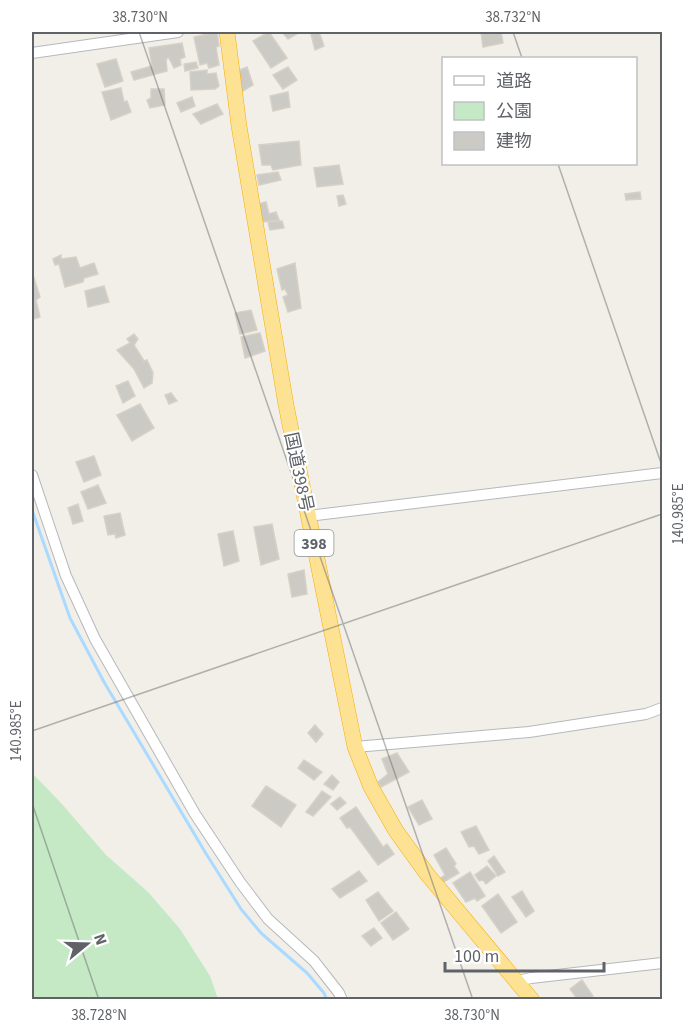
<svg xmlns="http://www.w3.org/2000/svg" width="694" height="1031" viewBox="0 0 694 1031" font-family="'Source Sans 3','Noto Sans JP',sans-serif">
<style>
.green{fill:#c5e8c5}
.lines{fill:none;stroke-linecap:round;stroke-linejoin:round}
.stream{stroke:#aadaff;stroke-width:3}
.building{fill:#cccac5;stroke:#d6d1c6;stroke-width:1.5}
.minor-casing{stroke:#b5b8bc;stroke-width:12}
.highway-casing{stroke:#f9ab00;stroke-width:16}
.minor{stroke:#fff;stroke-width:10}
.highway{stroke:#fde293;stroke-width:15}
.ticks{fill:none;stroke:#5f6368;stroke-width:1.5;stroke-opacity:0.45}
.labels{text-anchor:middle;stroke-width:4.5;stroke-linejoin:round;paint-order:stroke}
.shield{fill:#fff;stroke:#8f9295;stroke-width:1.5}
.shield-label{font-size:16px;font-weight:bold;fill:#5f6368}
.street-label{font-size:18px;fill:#5f6368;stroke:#fff}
.neatline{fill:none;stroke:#5f6368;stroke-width:2}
.ticks-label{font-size:15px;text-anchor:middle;fill:#5f6368}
</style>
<rect width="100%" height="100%" fill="#f1efe8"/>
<path class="green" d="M32,773L61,803L106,855L148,892L180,929L210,976L218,999H32Z"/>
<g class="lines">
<path class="stream" d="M32,510L70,618L104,682L205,852L241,909L261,933L307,973L324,993L327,1000"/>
</g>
<path class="building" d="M217,32L219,46L216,47L219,65L209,68L207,63L200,65L194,37Z
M269,32L287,58L271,68L253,41Z
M282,32H300L288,39Z
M319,32L324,46L315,50L311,34Z
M481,32H501L503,43L483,47Z
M182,43L185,57L180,59L181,65L174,68L169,58L166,59L167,71L134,80L131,72L152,66L149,48Z
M116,59L123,81L105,87L97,64Z
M196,62L198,68L185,71L184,64Z
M247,67L253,85L241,92L235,72Z
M288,67L297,80L283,89L273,75Z
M207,70V74L216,73L219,86L215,89L191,90L190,72Z
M121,88L124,102L127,101L131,112L111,120L102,92Z
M151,89H164L165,105L150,108L147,100L151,98Z
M288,92L290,107L273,111L270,96Z
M192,97L195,106L181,112L177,103Z
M217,104L223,114L201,124L193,114Z
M299,141L301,165L273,170L271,165H262L259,145Z
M339,165L343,184L317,187L314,168Z
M278,172L281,180L259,185L257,175Z
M640,192L641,199L626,200L625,194Z
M343,195L346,204L339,206L337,196Z
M266,202L269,214L276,212L279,220L262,222L258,204Z
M282,221L284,228L270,230L268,222Z
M61,255V259L76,257L80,268L94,263L98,274L84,278L83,282L65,287L59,264L55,265L53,259Z
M295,263L301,308L288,312L283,297L288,295L285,289L282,290L277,269Z
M32,275H33L40,297L36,300L40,317L34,319L32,317Z
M104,286L109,302L88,307L85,291Z
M251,310L257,330L240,334L235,313Z
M260,333L265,351L245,358L241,337Z
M134,334L138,339L134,345L144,361L147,360L153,373L152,383L144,388L134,369L117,350L130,343L127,339Z
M128,381L135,396L123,403L116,386Z
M171,393L177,401L169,404L165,395Z
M140,404L154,428L132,441L117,415Z
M94,456L101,475L84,482L76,462Z
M98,485L106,503L88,509L81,492Z
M78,504L83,521L73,524L68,508Z
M120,513L125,535L116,538L115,534L108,535L104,516Z
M272,524L279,559L261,565L254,527Z
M233,531L239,561L224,566L218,534Z
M304,570L307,594L292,597L288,574Z
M315,725L323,734L316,742L308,733Z
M397,753L409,772L381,787L378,782L388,774L382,759Z
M304,760L322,772L314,780L298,768Z
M332,775L339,782L333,790L324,784Z
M266,786L296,805L281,827L252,806Z
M322,791L331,797L313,816L306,812Z
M340,797L346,803L337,810L331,804Z
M422,800L432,819L419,825L408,807Z
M356,807L383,847L387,844L394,854L378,865L350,827L347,828L340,818Z
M476,826L489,850L479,854L474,846L469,847L461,832Z
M446,848L456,864L454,866L459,873L440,884L438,880L445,875L434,855Z
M494,856L505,872L498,876L488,861Z
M487,866L496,876L486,884L483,880L479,881L475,875Z
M359,871L367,881L340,898L332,889Z
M470,872L485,896L477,901L475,898L466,902L453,883Z
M522,891L534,911L526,917L512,897Z
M378,892L393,911L379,921L366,900Z
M498,894L517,922L501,933L482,906Z
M396,912L409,929L393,940L381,923Z
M374,928L382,938L371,946L362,936Z
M582,980L593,996L588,1000H578L570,989Z"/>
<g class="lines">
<g class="minor-casing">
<path id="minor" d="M32,53L178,32
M32,475L66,576L95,639L195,814L240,882L268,919L314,961L339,993L342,1000
M308,516L662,473
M355,747L529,732L646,714L662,708
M517,981L531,978L662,963"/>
</g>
<g class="highway-casing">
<path id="highway" d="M227,32L239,126L286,405L355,747L371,787L396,831L427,874L532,1000"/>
</g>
<use href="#minor" class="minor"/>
<use href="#highway" class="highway"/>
</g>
<path class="ticks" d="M139,32L473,1000M513,32L522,58M558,164L662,466M32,731L662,514M32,803L99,1000"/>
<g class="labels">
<rect class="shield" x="294.5" y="530" width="39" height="26" rx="4.5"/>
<g class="shield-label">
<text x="314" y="549">398</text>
</g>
<g class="street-label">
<text transform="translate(299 472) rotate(78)" y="6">国道398号</text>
</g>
</g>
<rect width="694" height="1031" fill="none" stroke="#ffffff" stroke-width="66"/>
<rect x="442" y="57" width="195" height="108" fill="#ffffff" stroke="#bfc1c3" stroke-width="1.5"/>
<rect x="454" y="76" width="30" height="9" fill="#ffffff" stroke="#bfc1c3" stroke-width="1.5"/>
<text x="496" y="87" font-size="18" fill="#5f6368">道路</text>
<rect x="454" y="102" width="30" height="18" fill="#c5e8c5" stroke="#bfc1c3" stroke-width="1.5"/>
<text x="496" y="117" font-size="18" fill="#5f6368">公園</text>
<rect x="454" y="132" width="30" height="18" fill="#cccac5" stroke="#bfc1c3" stroke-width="1.5"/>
<text x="496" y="147" font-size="18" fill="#5f6368">建物</text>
<g transform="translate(87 944) rotate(71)" stroke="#ffffff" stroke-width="4.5" paint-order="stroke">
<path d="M0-4.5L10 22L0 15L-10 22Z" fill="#5f6368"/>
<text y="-9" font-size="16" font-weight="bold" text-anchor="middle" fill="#5f6368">N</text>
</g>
<path d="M445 962v9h159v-9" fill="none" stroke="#5f6368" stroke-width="3"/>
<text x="454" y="962" font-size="18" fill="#5f6368" stroke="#ffffff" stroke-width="4.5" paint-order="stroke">100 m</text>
<rect x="33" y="33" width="628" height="965" class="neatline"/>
<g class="ticks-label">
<text x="140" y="22">38.730°N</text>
<text x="513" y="22">38.732°N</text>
<text transform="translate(678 514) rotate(-90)" y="5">140.985°E</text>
<text transform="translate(16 731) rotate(-90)" y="5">140.985°E</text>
<text x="99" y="1020">38.728°N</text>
<text x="472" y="1020">38.730°N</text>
</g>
</svg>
